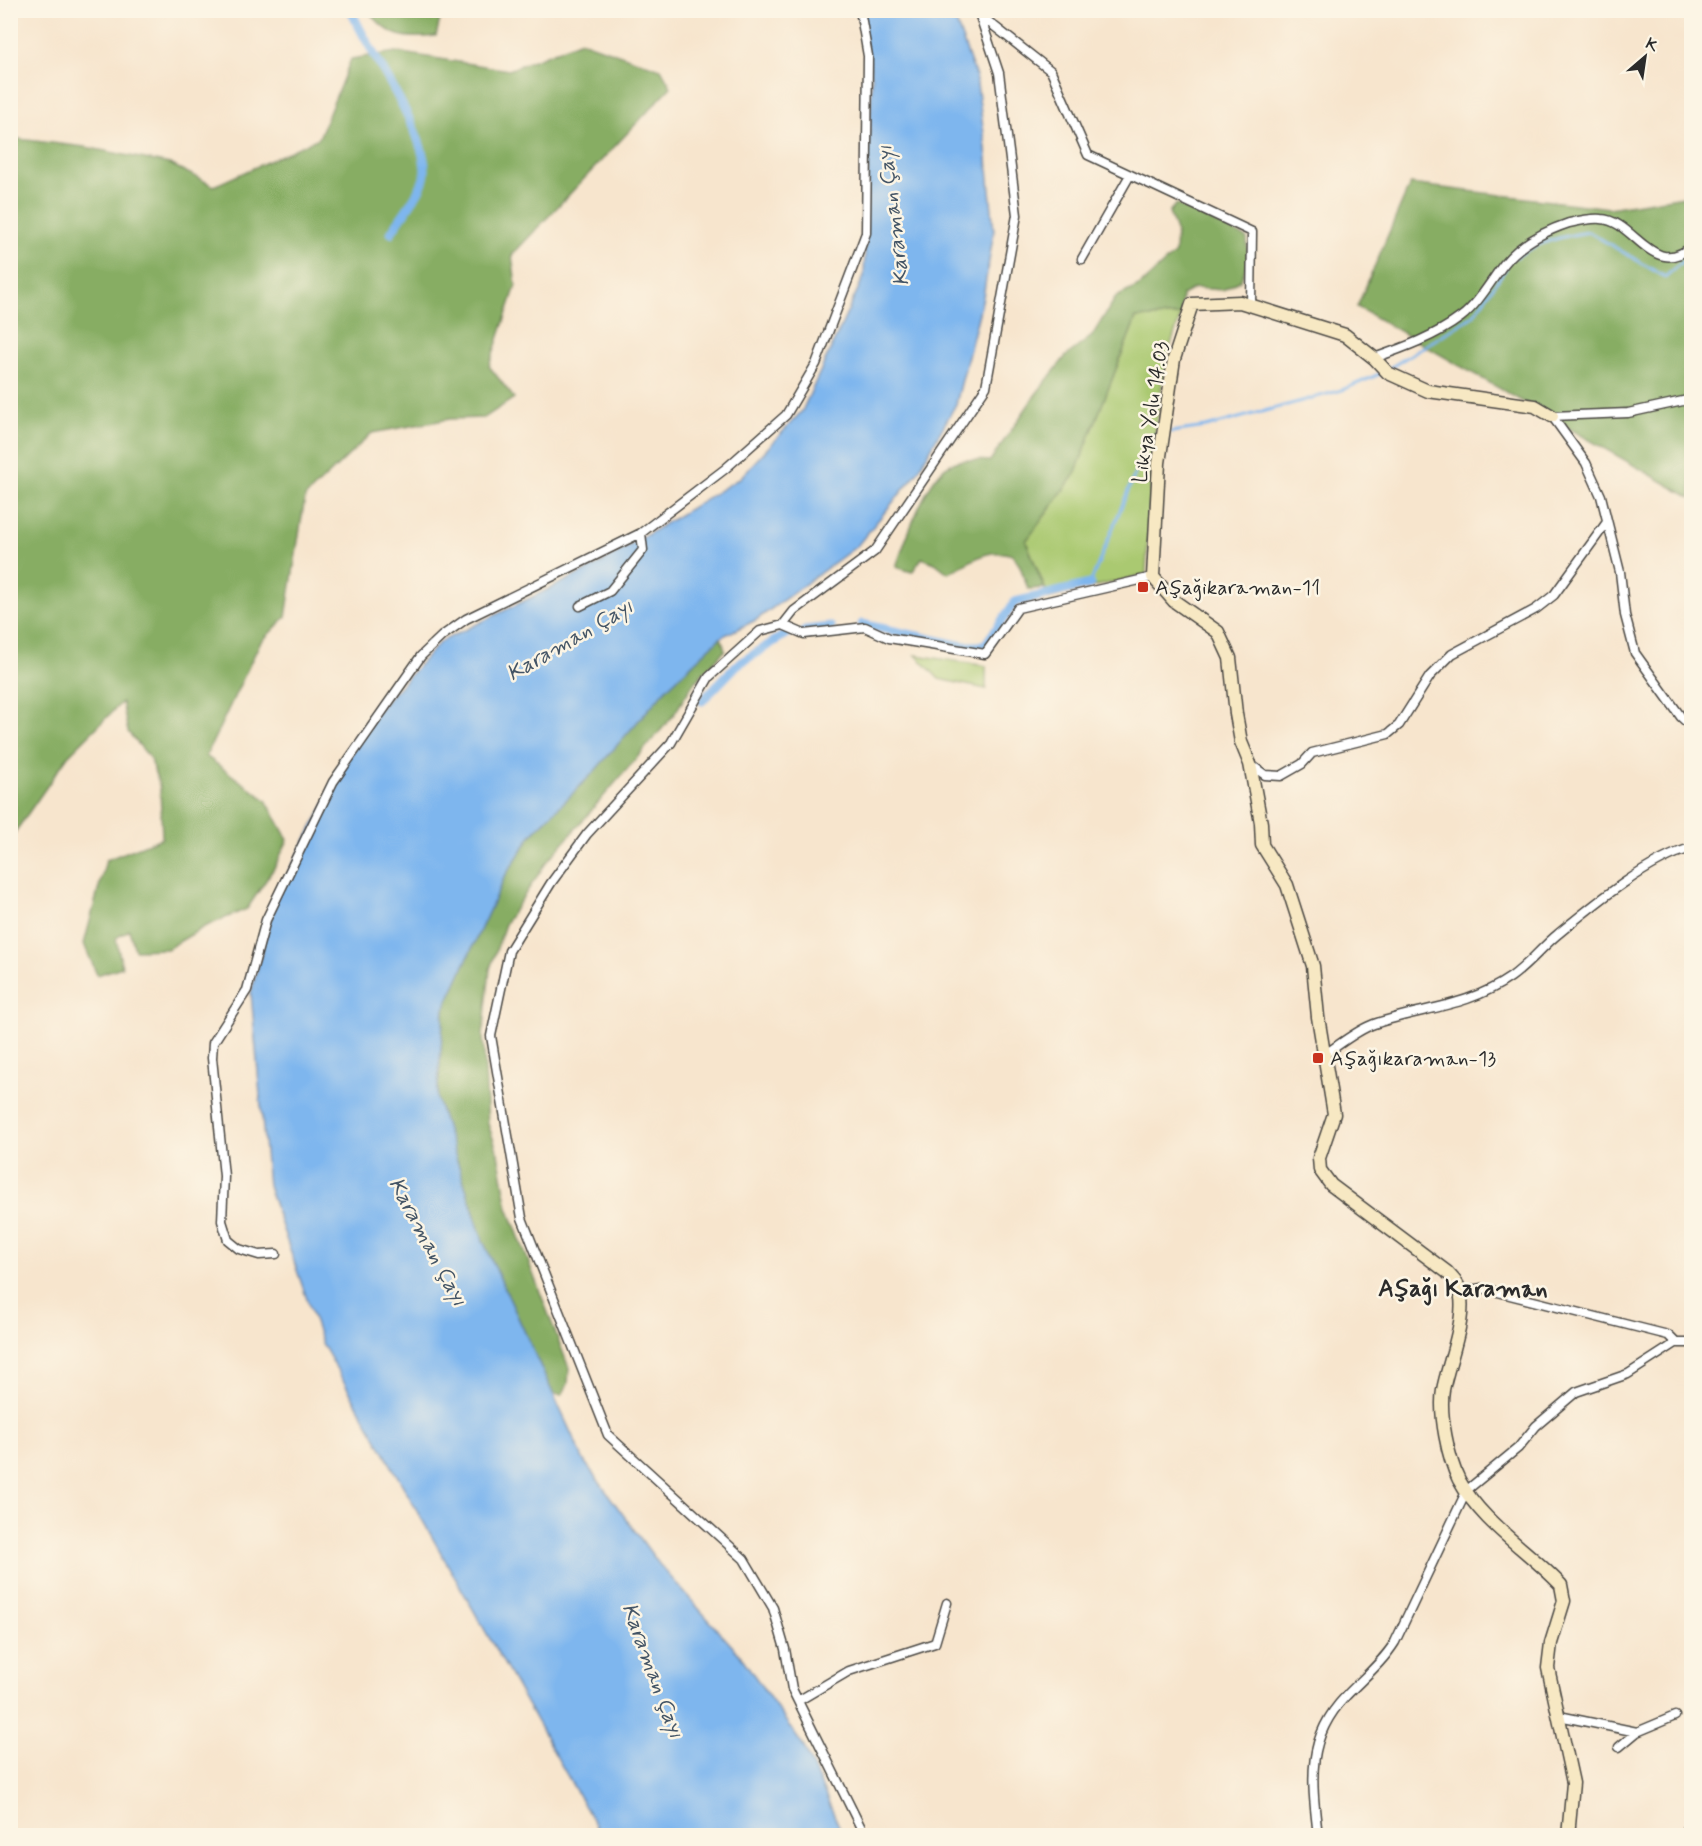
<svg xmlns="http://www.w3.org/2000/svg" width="1702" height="1846" viewBox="0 0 1702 1846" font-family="Mynerve,sans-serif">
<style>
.green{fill:#aac971;stroke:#6a7a4e;stroke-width:1.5}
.forest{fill:#87ad63;stroke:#596c47;stroke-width:1.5}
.water{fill:#7eb6ee;stroke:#54708c;stroke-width:1.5}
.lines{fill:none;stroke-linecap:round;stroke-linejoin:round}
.stream{stroke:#7eb6ee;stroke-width:3}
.canal{stroke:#7eb6ee;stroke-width:9}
.street-casing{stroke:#4a4743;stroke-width:11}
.secondary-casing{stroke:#4a4743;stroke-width:15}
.street{stroke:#fff;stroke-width:8}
.secondary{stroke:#f7e8c3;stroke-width:12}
.poi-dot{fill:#c8321e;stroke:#fcf5e5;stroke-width:2}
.labels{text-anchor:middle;stroke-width:5;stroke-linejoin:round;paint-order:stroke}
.street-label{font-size:21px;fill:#2b2b2b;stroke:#fcf5e5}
.poi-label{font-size:21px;fill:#2b2b2b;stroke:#fcf5e5;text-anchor:start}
.water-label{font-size:22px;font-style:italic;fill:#456;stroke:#fcf5e5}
.quarter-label{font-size:24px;font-weight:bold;fill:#2b2b2b;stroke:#fcf5e5}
</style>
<rect width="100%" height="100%" fill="#fcf5e5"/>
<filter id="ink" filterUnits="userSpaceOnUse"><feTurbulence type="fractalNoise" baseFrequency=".0167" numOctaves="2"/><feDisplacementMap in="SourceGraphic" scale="12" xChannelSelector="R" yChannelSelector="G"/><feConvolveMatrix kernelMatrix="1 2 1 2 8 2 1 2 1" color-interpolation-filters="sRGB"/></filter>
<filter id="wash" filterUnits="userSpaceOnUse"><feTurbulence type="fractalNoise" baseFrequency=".008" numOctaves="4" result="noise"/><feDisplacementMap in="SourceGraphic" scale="24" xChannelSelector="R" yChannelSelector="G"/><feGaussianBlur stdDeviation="1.35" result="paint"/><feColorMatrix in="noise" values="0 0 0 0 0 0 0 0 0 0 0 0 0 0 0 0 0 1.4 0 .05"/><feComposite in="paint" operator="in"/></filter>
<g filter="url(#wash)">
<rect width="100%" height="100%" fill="#f7e5cd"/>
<path class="green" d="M1181,315L1165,362L1152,457L1146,574L1049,598L1026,541L1075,474L1136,318Z
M916,655L986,666V689L939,679Z"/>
<path class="forest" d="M368,11H367H442L436,36C402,40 390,37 368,11Z
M581,41L661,69L671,87L512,255L516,286L489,366L514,398L484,418L450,419L372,433L305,497L286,617L260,643L206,756L266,800L288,840L274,868L247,909L204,927L167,949L135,950L129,930L116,938L122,967L97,975L84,944L106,860L162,838L160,788L150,758L128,732L122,702L68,756L11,838V138L85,147L170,164L214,186L319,138L351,59L396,52L509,70Z
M1410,184L1609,208L1691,195V498L1357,307Z
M1176,204L1247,238L1248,261L1241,280L1223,290L1195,288L1182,295L1181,315L1136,318L1075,474L1026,541L1044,588L1028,589L1020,566L1013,555C984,547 973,562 948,573L935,563L922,558L912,572L896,567C905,542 926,478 949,465C962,458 976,460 990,461L1036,394L1066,356L1092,336L1116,297L1139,286L1175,253L1176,231L1169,212Z
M721,637L725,650L693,684L673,716L546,863L505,924L490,969L483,1036L488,1124L498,1153L508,1208L569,1368L568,1384L562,1395L553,1394L483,1241L437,1099L444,1009L505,876L532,834L591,774L667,688Z"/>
<path class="water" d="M859,11H952L976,77L986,148L994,231L983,297L956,404L917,473L857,546L756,620L721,637L667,688L592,774L532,834L505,876L444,1009L437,1099L483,1241L584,1461L659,1564L740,1655L804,1747L843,1835H601L322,1343L268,1186L251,993L277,894L369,720L440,642L596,566L740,478L802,411L864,276L872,77Z"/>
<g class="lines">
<path class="stream" d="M1516,257C1538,242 1563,236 1589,232L1665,277L1692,253
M1388,369L1473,316L1506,268
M1171,432L1206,427L1342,390L1382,373
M1090,584L1150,437L1155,436"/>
<path class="canal" d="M351,10C366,49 434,141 424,178C420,194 400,218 391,233
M862,624L963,646H984L1015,602L1090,584
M805,630L831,627
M702,701L737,665L789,632"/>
</g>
</g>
<g filter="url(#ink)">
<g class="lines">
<g class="street-casing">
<path id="street" d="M980,15L1051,71L1088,155L1252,232L1251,306
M1082,259L1130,175
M1374,358C1403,348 1436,336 1461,317C1479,303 1490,282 1504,264C1520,244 1545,231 1569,223C1578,221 1591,218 1601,219C1634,220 1653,280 1692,246
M1552,416L1586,463L1601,496L1620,572L1625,615L1635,653L1681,717L1692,727
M1552,416L1628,413L1692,399
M580,606L610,591L643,550L641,533
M783,625L794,611L875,551L986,387L1017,215L999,73L980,16
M1250,764L1265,775L1281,776L1302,764L1312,753L1388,734L1399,725L1430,676L1452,654L1536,609L1554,595L1607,522
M1324,1055C1339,1045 1357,1030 1374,1024C1423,1007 1466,1008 1511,977C1528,965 1542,947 1558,934C1592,906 1650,858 1692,848
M276,1254L259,1255L239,1249L228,1240L222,1221L224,1176L212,1058L213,1043L247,990L266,920L333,782L421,656L442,636L466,619L641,533L725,469L786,415L816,364L866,233L868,56L860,10
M1459,1292L1482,1288L1668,1335L1676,1343
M798,1701L849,1671L935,1643L947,1603
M1559,1716L1637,1732L1675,1716
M1619,1747L1637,1732
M865,1836L792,1689L785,1649L773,1608L744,1559L608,1435L522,1218L491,1036L509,951L551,883L587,834L671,743L709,677L760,631L783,625L804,634L865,627L889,638L985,654L1018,608L1153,577
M1318,1836C1312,1783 1305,1739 1345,1697C1362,1679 1382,1663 1395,1642L1467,1490L1518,1448L1536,1426L1576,1392L1628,1374L1676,1343H1692
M1684,1836L1691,1816"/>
</g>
<g class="secondary-casing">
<path id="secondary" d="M1552,416L1535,406L1428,391L1388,373L1374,358L1345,335L1240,302L1192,304L1174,359L1159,463L1153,577L1174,601L1218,632L1230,658L1236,714L1241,742L1250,764L1261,823L1262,845L1287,885L1313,966L1318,1017L1334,1114L1319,1158L1320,1170L1331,1185L1447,1272C1450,1276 1456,1281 1458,1286C1470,1313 1448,1362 1443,1390C1439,1414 1448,1458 1459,1480C1482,1523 1528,1550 1561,1585L1564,1601L1551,1643L1548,1668L1573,1783L1568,1836"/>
</g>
<use href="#street" class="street"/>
<use href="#secondary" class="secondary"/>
</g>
</g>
<g class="poi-dot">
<rect x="1137" y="581" width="12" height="12" rx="3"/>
<rect x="1312" y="1052" width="12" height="12" rx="3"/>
</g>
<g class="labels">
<g class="street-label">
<text transform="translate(1150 412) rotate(-81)" y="7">Likya Yolu 14.03</text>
</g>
<g class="poi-label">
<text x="1155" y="594">Aşağikaraman-11</text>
<text x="1330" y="1065">Aşağıkaraman-13</text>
</g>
<g class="water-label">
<text transform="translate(892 216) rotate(-97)" y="8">Karaman Çayı</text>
<text transform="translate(569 639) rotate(-30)" y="8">Karaman Çayı</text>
<text transform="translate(429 1241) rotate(62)" y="8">Karaman Çayı</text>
<text transform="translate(654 1670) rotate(70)" y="8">Karaman Çayı</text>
</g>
<g class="quarter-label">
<text x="1463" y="1296">Aşağı Karaman</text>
</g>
</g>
<rect width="1702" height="1846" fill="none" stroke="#fcf5e5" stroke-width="36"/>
<g transform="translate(1645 57) rotate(29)" stroke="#fcf5e5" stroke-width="4.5" paint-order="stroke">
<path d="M0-4.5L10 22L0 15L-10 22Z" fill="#2b2b2b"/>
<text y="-9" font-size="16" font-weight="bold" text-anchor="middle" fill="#2b2b2b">K</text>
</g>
</svg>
